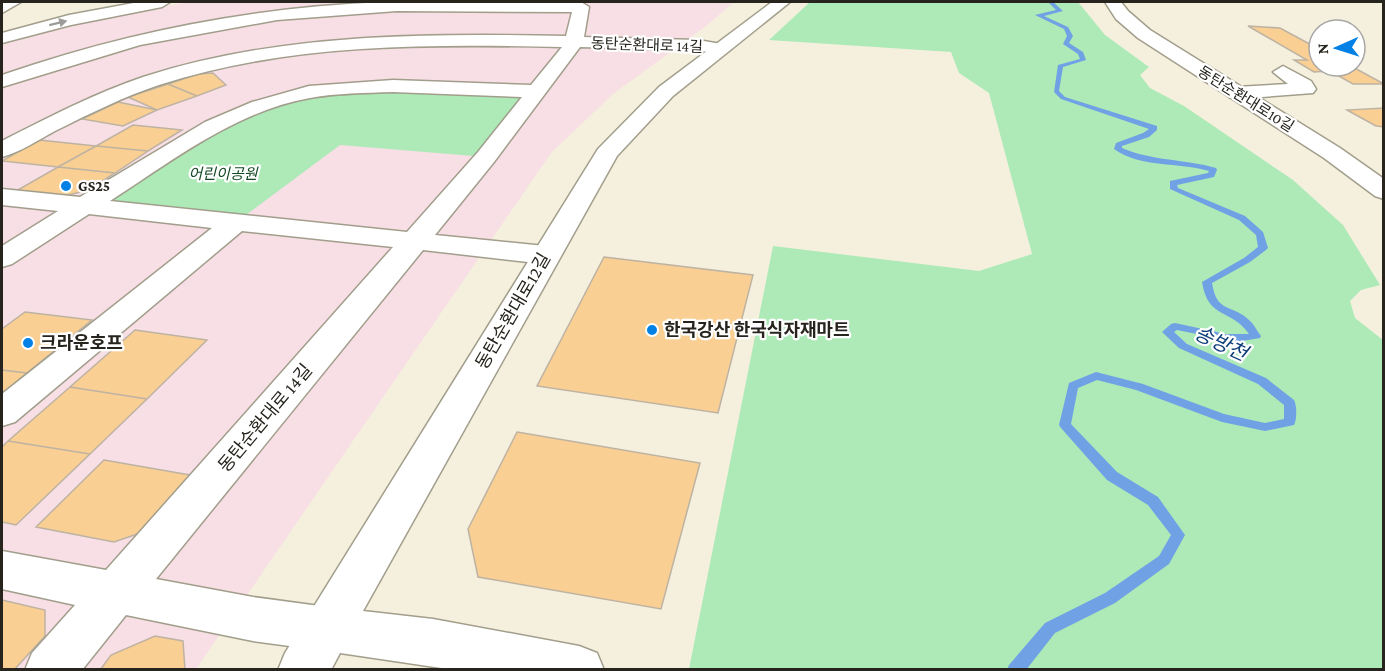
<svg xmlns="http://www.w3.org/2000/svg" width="1385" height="671" viewBox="0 0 1385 671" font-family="'Crimson Pro','Noto Sans KR',serif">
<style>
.commercial{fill:#f8dee5}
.green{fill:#adeab8}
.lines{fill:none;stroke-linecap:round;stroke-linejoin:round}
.stream{fill:#70a1e4;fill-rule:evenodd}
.building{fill:#f9cf93;stroke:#beb3a3;stroke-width:1.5}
.minor-casing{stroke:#a29e8c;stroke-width:3}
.tertiary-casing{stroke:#a29e8c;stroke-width:3}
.trunk-casing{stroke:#a29e8c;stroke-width:3}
.minor{fill:#fff;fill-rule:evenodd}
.tertiary{fill:#fff;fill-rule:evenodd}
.trunk{fill:#fff;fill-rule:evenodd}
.oneway{fill:#9d9c99}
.poi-dot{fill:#0180e6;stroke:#fff;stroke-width:2}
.labels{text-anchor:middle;stroke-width:4.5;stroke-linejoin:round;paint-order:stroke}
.far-street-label{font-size:15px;fill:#26241d;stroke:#fff}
.far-park-label{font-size:15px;font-style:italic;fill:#134923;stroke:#fff}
.far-poi-label{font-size:15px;font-weight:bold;fill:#26241d;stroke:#fff;text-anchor:start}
.street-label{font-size:18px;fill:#26241d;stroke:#fff}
.poi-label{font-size:18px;font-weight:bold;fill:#26241d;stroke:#fff;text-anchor:start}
.water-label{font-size:20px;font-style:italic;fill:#0f3f7b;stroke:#fff}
</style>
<rect width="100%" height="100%" fill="#f5f0dd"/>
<path class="commercial" d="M189,2H734L706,26L613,94L551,153L196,669L2,670V45L95,19Z"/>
<path class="green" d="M810,2H1078L1105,35L1149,67L1140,75L1150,88L1184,106L1293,180L1343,225L1380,285L1361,290L1350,301L1355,318L1383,340V669H689L773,246L979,271L1032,254L989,93L959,73L951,52L769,40Z
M537,91L486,157L340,145L235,223L84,206L177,147L309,92Z"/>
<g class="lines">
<path class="stream" d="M1048,2H1053L1063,11L1044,16L1068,27L1073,36L1069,43L1083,52L1086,60L1063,67L1059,91L1065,97L1157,126V130L1149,137L1122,146V148C1152,161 1185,159 1216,168L1217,170L1214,177L1177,185L1178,188L1245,216L1263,232L1268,248L1266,250L1250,262L1212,283C1217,314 1231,303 1249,320C1254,324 1257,331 1261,336L1260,338L1236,342L1177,330L1174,332L1187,344L1266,378L1294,400C1297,406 1297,419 1294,425L1265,431L1222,422L1136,390L1097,380L1078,388L1071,424L1117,472L1158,497L1185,535L1169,564L1115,603L1055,633L1026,670H1007L1009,665L1045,623L1105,593L1159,556L1171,535L1148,505L1107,480L1061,428L1059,425L1069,383L1096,372L1143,384L1224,414L1265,423L1284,419V405L1258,384L1179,348L1162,332L1171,324L1175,323L1226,334H1249C1231,308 1208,320 1202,282L1244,258L1258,247L1256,235L1239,220L1170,189V181L1208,173L1209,171C1179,162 1140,168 1114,149L1116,143L1143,133L1149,129L1061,99L1054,92L1058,65L1080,59L1078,54L1063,44L1067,36L1064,29L1035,15L1056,10Z"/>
</g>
<path class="building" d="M1248,26L1280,28L1319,49V66H1351L1384,84H1353L1330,71L1314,72L1294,60H1307Z
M213,73L226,85L197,96L168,84L198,74Z
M168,84L197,96L157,110L128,97Z
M118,102L157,110L123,126L82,119Z
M1384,108V127L1376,126L1347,110Z
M133,125L182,130L148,151L96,146Z
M39,140L96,146L58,167L2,161Z
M96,146L148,151L115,173L58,167Z
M58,167L115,173L88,190L65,196L16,191Z
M604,257L753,275L718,413L537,386Z
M25,312L92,320L27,373L2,370V329Z
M135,330L207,340L147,399L70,387Z
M2,370L27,373L2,394Z
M70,387L147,399L90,454L8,441Z
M517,432L700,463L661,609L478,577L468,529Z
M8,441L90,454L16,525L2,522V447Z
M104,460L196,476L146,531L114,542L36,527Z
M2,600L45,610V636L14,670H2Z
M155,636L183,641L185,670H100L111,655Z"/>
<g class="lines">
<g class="minor-casing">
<path id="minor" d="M385,2H581L589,7L584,37L698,40L727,45L729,49L720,55L698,50L580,47L494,162L435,235L545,246L555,249L559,255L555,261L545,264L423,250L156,579L253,597L327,607L344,613L351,629L344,645L327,651L253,641L126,615L82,670H25L32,653L75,605L2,589V551L106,570L393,247L242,231L15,422L2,426V394L212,228L89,214L12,264L2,267V246L58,211L2,205V189L80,197L205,122L252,102L309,86L393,80L531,85L562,47C427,44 289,43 159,85C123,97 89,114 55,131C38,140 21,152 2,157V141C47,118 93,94 143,77C279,33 425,33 566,36L572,12L397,11L277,20L140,45L2,87V75C126,32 254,7 385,2ZM393,92L522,97L478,152L407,232L110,201C172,161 236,111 310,98C337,93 365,93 393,92Z
M1283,66L1311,81L1316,89L1313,93L1236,99L1229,97L1226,93L1229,89L1236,87L1288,84L1273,72Z"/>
</g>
<g class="tertiary-casing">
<path id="tertiary" d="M772,2H790L673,96L617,156L363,611L433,619L579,646L597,653L604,670H455L340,653L331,670H278L285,653L598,149L659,87Z
M1105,2H1121L1128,11L1150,30L1340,148L1384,179V199L1375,196L1324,158L1138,38L1116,19Z"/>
</g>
<g class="trunk-casing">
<path id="trunk" d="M2,2H21L2,13Z
M139,2H170L162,7L71,25L2,43V33L69,15Z"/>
</g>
<use href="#minor" class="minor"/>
<use href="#tertiary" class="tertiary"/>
<use href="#trunk" class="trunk"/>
</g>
<defs><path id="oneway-solid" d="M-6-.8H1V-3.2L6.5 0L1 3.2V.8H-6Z" transform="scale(1.5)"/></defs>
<use class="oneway" href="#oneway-solid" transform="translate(58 23) rotate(-14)"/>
<g class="poi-dot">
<circle cx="66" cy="186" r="6"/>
<circle cx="652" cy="330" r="6"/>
<circle cx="28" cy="343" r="6"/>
</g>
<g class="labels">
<g class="far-street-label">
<text transform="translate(647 45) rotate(2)" y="5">동탄순환대로 14길</text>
<text transform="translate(1246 99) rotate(32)" y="5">동탄순환대로10길</text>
</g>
<g class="far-park-label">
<text x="223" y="179">어린이공원</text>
</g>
<g class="far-poi-label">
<text x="78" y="191">GS25</text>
</g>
<g class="street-label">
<text transform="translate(513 311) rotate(-60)" y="6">동탄순환대로12길</text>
<text transform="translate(265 418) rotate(-50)" y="6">동탄순환대로 14길</text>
</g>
<g class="poi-label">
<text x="664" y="336">한국강산 한국식자재마트</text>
<text x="40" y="349">크라운호프</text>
</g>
<g class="water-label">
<text transform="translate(1221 343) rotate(25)" y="7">송방천</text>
</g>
</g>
<rect width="1385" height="671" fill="none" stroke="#26241d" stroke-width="6"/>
<g transform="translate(1337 48) rotate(267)"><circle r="28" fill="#ffffff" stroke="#a8a7a5" stroke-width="1.5"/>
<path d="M0-4.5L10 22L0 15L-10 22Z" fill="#0180e6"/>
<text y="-9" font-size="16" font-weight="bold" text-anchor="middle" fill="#26241d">N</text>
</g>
</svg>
